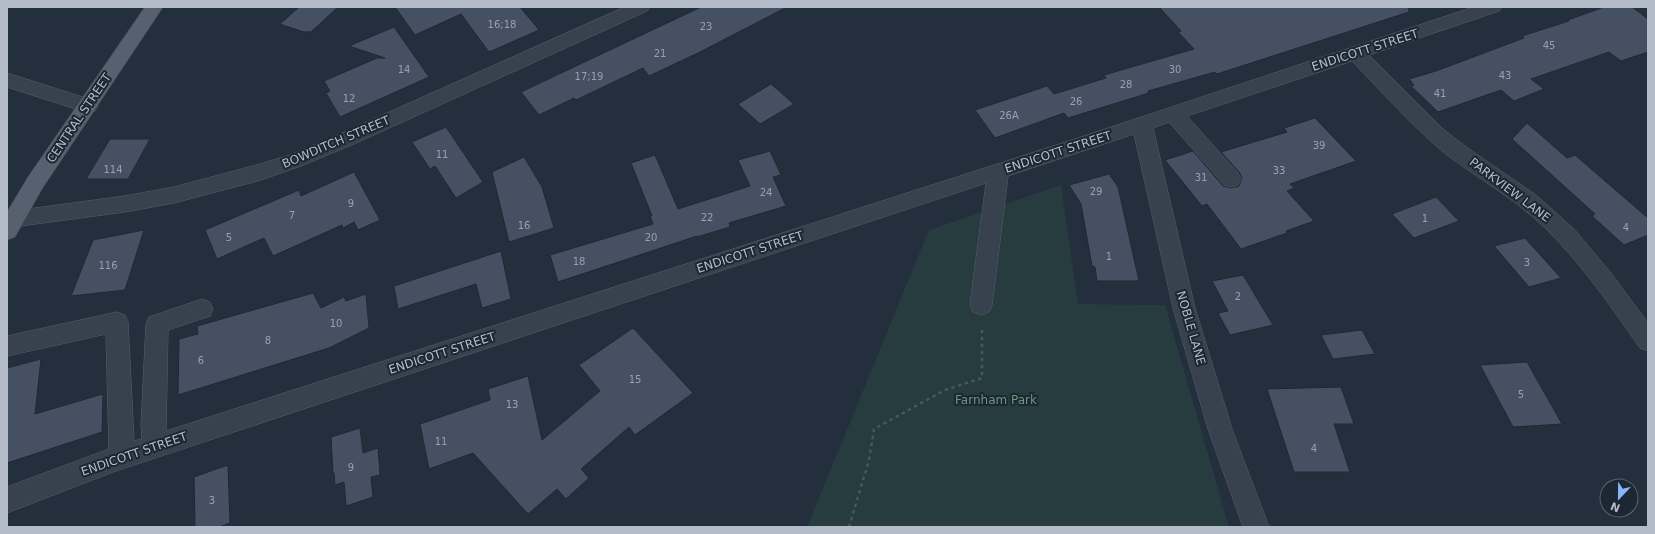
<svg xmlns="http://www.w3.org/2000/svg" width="1655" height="534" viewBox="0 0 1655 534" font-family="'DejaVu Sans',sans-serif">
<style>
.green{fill:#263c3f}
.building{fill:#455162;stroke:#1f2835}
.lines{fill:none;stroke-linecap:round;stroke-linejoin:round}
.minor-casing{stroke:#565f6c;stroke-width:1}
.major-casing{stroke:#414a57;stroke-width:1}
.path{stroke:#44595c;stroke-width:2.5;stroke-dasharray:3.5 3.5;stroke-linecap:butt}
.minor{fill:#38414e;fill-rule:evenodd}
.major{fill:#56606e;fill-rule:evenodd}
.labels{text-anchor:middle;stroke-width:4;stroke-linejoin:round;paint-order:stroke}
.number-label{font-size:10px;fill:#98a1af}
.street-label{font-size:12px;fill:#b4bcc9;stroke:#1d2633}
.park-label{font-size:12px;fill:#6b9a76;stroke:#1d2633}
</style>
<rect width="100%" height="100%" fill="#242f3e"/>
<path class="green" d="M1061,185L1078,304L1165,305L1229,527H807L929,230Z"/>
<path class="building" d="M299,7H338L311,32H304L280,24Z
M395,7H520L539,30L489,52L461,14L415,35Z
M701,7H787L700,52L649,76L643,68L576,100L574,98L539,115L521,92Z
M1159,7H1408L1409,12L1217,74L1215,72L1148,91L1149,93L1068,118L1064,113L995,138L975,110L1047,86L1054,94L1106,78L1104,75L1194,49L1178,32L1181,31Z
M1604,7H1632L1648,19V52L1621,61L1609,52L1531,79L1544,89L1514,101L1501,90L1438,112L1411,86L1414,85L1409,79L1436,71L1524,38L1522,36L1569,21L1568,20Z
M394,27L429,77L340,117L326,93L330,91L324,81L377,58H385L349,46Z
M771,84L794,104L760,124L738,104Z
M1315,118L1356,161L1290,184L1294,188L1287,191L1314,221L1286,231L1287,233L1241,249L1207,204L1202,206L1165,160L1193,151L1223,186L1231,188L1239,186L1242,178L1239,172L1221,152L1287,132L1284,128Z
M1527,123L1567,158L1575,155L1648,218V235L1624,245L1592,216L1595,214L1512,139Z
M446,127L483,182L456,198L435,166L430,169L412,142Z
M110,139H150L128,179H86Z
M770,151L781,175L773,177L786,206L729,223L730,227L697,237V236L558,282L550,255L653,224L650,216H652L631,163L655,155L678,209L750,186L738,160Z
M524,157L542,187L554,228L509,242L492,172Z
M354,172L380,220L358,230L354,222L343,228L342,225L273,256L264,238L217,259L205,230L299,190L301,196Z
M1109,174L1118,187L1139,281H1097L1095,267L1092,266L1081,204L1069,185Z
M1436,197L1459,221L1414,238L1392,214Z
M144,230L125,290L71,296L93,240Z
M1525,238L1561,278L1529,287L1494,246Z
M501,251L511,299L482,308L476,284L398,309L394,286Z
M1243,275L1273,325L1230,335L1218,313L1228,311L1212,281Z
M313,293L321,308L344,297L346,301L366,294L369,328L329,348L178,395L179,339L198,334L197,326Z
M633,328L693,393L635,435L629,427L581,469L589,478L566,499L557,489L528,514L473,453L429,469L420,424L490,400L488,389L528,376L542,440L600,391L579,365Z
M1362,330L1375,354L1333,359L1321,335Z
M41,359L35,414L103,394L102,432L7,463V368Z
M1527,362L1562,424L1513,427L1480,365Z
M1341,387L1354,424H1334L1350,472H1294L1267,389Z
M360,428L363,453L378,448L380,475L371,477L373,497L346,506L344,482L335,485L334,473H333L331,437Z
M228,465L230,523L219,527H195L194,477Z"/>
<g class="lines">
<g class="minor-casing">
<path id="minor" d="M625,7H650L647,11L354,144L301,166L261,180L174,203L125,212L13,227L7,225V213L13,211L125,196L174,187L260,164L287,156L340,134Z
M1474,7H1502L1499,11L1369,55L1443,129L1469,149L1536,195L1574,229L1611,273L1648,323V351L1640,348C1611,307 1583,265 1546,229C1515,198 1476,178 1442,151C1410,124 1381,91 1352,61L1187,116L1238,173L1241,179L1238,185L1231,187L1224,185L1169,122L1153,128L1195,308L1232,429L1269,527H1243L1208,429L1173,308L1134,134L1008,176L992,305L989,312L981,315L973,312L970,305L986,183L113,472L7,513V487L109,449L106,334L7,356V336L117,312L125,315L128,322L134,441L142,439L141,425L146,324L149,317L202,299L210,302L213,309L210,316L168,330L166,431L1069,141Z
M7,73L95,101L98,106L95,111L88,113L7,87Z"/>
</g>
<g class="major-casing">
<path id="major" d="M145,7H163L42,189L15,237L7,240V212L28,177Z"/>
</g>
<path class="path" d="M849,527L869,460L874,429L945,390L982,378V330"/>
<use href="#minor" class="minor"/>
<use href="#major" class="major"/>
</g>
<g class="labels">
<g class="number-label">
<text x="502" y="28">16;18</text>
<text x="706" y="30">23</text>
<text x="1549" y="49">45</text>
<text x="660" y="57">21</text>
<text x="404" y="73">14</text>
<text x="1175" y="73">30</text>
<text x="1505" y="79">43</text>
<text x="589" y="80">17;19</text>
<text x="1126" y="88">28</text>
<text x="1440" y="97">41</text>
<text x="349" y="102">12</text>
<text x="1076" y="105">26</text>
<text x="1009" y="119">26A</text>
<text x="1319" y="149">39</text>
<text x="442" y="158">11</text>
<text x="113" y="173">114</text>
<text x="1279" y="174">33</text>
<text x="1201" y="181">31</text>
<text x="1096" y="195">29</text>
<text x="766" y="196">24</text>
<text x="351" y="207">9</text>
<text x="292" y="219">7</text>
<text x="707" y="221">22</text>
<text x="1425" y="222">1</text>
<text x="524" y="229">16</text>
<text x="1626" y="231">4</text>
<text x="229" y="241">5</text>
<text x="651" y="241">20</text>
<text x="1109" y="260">1</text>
<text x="579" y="265">18</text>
<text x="1527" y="266">3</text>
<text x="108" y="269">116</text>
<text x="1238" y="300">2</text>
<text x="336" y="327">10</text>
<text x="268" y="344">8</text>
<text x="201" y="364">6</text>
<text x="635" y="383">15</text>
<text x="1521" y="398">5</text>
<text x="512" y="408">13</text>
<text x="441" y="445">11</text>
<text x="1314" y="452">4</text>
<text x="351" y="471">9</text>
<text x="212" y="504">3</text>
</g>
<g class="street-label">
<text transform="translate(1365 50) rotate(-18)" y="4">ENDICOTT STREET</text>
<text transform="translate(79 118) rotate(-56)" y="4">CENTRAL STREET</text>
<text transform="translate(336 142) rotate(-23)" y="4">BOWDITCH STREET</text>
<text transform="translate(1058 152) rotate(-18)" y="4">ENDICOTT STREET</text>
<text transform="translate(1510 190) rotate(37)" y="4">PARKVIEW LANE</text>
<text transform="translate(750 252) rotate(-18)" y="4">ENDICOTT STREET</text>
<text transform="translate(1191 328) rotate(74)" y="4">NOBLE LANE</text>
<text transform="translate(442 353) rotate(-18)" y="4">ENDICOTT STREET</text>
<text transform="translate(134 454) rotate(-19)" y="4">ENDICOTT STREET</text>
</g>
<g class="park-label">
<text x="996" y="404">Farnham Park</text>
</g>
</g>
<rect width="1655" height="534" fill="none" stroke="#b4bcc9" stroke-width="16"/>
<g transform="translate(1619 498) rotate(202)"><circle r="19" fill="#1d2633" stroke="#59626f"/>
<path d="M0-3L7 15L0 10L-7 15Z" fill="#8ab4f8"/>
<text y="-6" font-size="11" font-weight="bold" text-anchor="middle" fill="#b4bcc9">N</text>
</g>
</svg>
